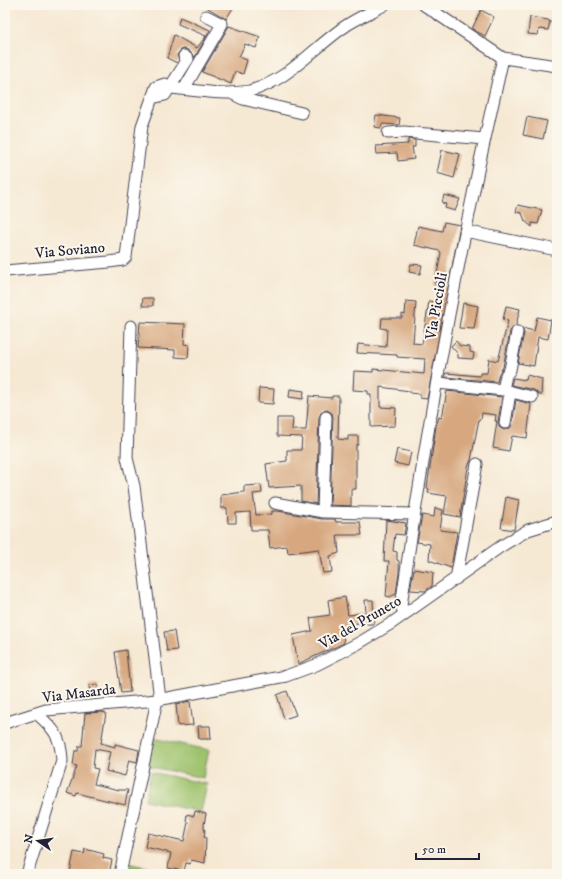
<svg xmlns="http://www.w3.org/2000/svg" width="562" height="879" viewBox="0 0 562 879" font-family="'IM FELL DW Pica',serif">
<style>
.green{fill:#9ec26c;stroke:#607254}
.building{fill:#d7a880}
.lines{fill:none;stroke-linecap:round;stroke-linejoin:round}
.minor-casing{stroke:#424052;stroke-width:13}
.minor{stroke:#fff;stroke-width:11}
.labels{text-anchor:middle;stroke-width:4;stroke-linejoin:round;paint-order:stroke}
.street-label{font-size:15px;fill:#22223b;stroke:#fbf7ec}
</style>
<rect width="100%" height="100%" fill="#fbf7ec"/>
<filter id="ink" filterUnits="userSpaceOnUse"><feTurbulence type="fractalNoise" baseFrequency=".025" numOctaves="2"/><feDisplacementMap in="SourceGraphic" scale="8" xChannelSelector="R" yChannelSelector="G"/><feConvolveMatrix kernelMatrix="1 2 1 2 8 2 1 2 1" color-interpolation-filters="sRGB"/></filter>
<filter id="wash" filterUnits="userSpaceOnUse"><feTurbulence type="fractalNoise" baseFrequency=".012" numOctaves="4" result="noise"/><feDisplacementMap in="SourceGraphic" scale="16" xChannelSelector="R" yChannelSelector="G"/><feGaussianBlur stdDeviation="0.9" result="paint"/><feColorMatrix in="noise" values="0 0 0 0 0 0 0 0 0 0 0 0 0 0 0 0 0 1.4 0 .05"/><feComposite in="paint" operator="in"/></filter>
<g filter="url(#wash)">
<rect width="100%" height="100%" fill="#f6e9d4"/>
<path class="green" d="M153,738L209,750L203,778L147,766Z
M151,772L207,784L201,812L145,800Z
M127,863L176,874H124Z"/>
<g id="blocks">
<path class="building" d="M203,5H228L233,8L226,19Z
M481,10L494,17L485,36L472,29Z
M180,17L210,30L195,57L188,50L182,49L177,55L179,60L177,63L167,58L174,35L197,48L206,36L178,24Z
M530,17L548,20L550,22L548,30L539,29L538,35L528,34Z
M229,26L260,37L256,48L245,44L239,57L247,60L243,74L235,71L231,84L202,72Z
M376,115L400,118L399,125L382,124L381,128L374,127Z
M527,117L547,121L543,139L523,135Z
M408,139L415,140V147H412L414,159L398,161L397,153L377,154L376,146L408,144Z
M442,150L460,154L454,178L437,173Z
M444,195L460,199L455,211L445,208L446,204L442,203Z
M518,205L542,210L538,224L532,223V227L525,221L522,213L516,212Z
M444,222L460,225L427,399L420,398V394L410,393V391L380,387V407L396,408L395,426L371,427V394H368V391L353,390L354,371L373,372V369L424,374L425,359L397,357V355L357,353L358,344L386,347L387,329L381,328L382,318H402V314L405,315L406,301L416,302L413,343L422,344L429,301L434,302L438,296L440,286L435,285L441,253L440,251L414,245L418,226L442,231Z
M411,264L422,265L420,274L409,272Z
M143,298H153V306H142Z
M463,303L478,306L474,329L459,328Z
M506,306L520,309L516,325L510,331L503,367L499,373L497,382L445,377L446,373L480,376V373H487L489,359L498,361L508,321L503,320Z
M537,317L551,320L548,339L538,337L534,366L518,363L524,333L522,328L534,331Z
M140,322L185,324L184,344L189,345L188,358L175,357V350L138,348Z
M456,341L460,346L470,347V352L474,353L473,359L458,358V354L451,346Z
M527,375L542,379L541,396L534,390L511,385L513,378L526,380Z
M259,388L274,389L273,404L258,403Z
M290,389L304,391L303,399L289,397Z
M447,391L502,397L498,422L500,428L504,430L510,428L512,425L516,400L531,404L527,438L512,436L509,451L493,448L497,421H495L496,415L482,413L481,419H479L471,460L468,467L460,517L444,514L447,496L428,493L429,489L427,488L436,426L439,417L442,418Z
M309,396L332,398V396H339L338,439L348,440V436H358V445H356V489H351V506L330,505L333,417L332,413L327,410L322,411L319,417L316,504L301,501V486L269,488L266,464L287,461V450H301L302,437L277,436V418H293L292,430H306Z
M397,449L411,452L408,466L394,463Z
M261,485L262,493L253,494L256,515L272,514V511H278L322,519H335L336,522H360L362,535H337L339,553L330,556L332,572L323,573L319,549L288,553L287,546L270,548L268,530H251L250,512L236,513V523H228L227,508H221V495L244,492V486Z
M506,497L519,500L514,530L501,528Z
M435,508L443,510L440,530L457,532L451,568L429,560L430,544L417,542L422,515L434,517Z
M386,520L406,523L404,535L395,534L393,551L397,552V560L399,561V573L396,594L390,597L386,596L389,561H384Z
M414,569L433,572L432,586L425,591L410,590Z
M345,597L348,615L366,613L365,600H373L374,624H367V622L349,624L350,632L343,634L344,643L298,664L293,635L312,631L310,618L330,615L328,600Z
M174,631L177,650L167,651L164,632Z
M126,650L130,692L121,693L115,652Z
M98,684L99,694L90,695L89,685Z
M287,691L296,715L284,719L277,695Z
M190,701L193,725L178,726L176,704Z
M102,712L106,713L101,743L115,747V744L139,750L137,762L129,760L125,776L106,771L110,752L95,749L93,768L98,769L94,784L119,790H128L125,805L77,793L76,796L67,793L77,766L73,765L75,751H78L79,746H82L85,713Z
M198,726H210L211,739H199Z
M195,811L206,814L204,825V829L205,830L204,837L206,838L205,863L191,860L190,864L186,863L184,871L168,868L171,853L145,847L148,833L184,841L188,822L186,821L187,814L194,816Z
M85,849L104,854L103,858L112,860L109,874H74L70,872L74,852L84,854Z"/>
</g>
</g>
<g filter="url(#ink)">
<use href="#blocks" fill-opacity="0" stroke="#424052" stroke-width="1"/>
<g class="lines">
<g class="minor-casing">
<path id="minor" d="M424,5L503,58
M184,89L222,24L206,16
M231,93L243,99L302,113
M152,98L165,95L188,59L184,56
M388,133L404,132L484,139
M465,231L557,250
M5,271L109,262L123,260L126,257L142,126L156,87L165,84L170,88C195,90 224,96 249,91C287,82 315,46 347,25C359,17 372,12 384,5
M131,326L127,458L134,486L160,699
M438,383L503,390L506,375L510,370L517,332
M504,390L532,397
M505,423L510,393
M275,503L323,512L414,514
M323,512L326,417
M456,579L477,464
M405,615L401,606C427,422 461,239 503,58L557,66
M5,723L46,710L157,700L286,676L316,665L359,643L392,623L500,547L528,530L557,521
M27,874L62,761C61,736 54,729 36,713
M120,874L157,700"/>
</g>
<use href="#minor" class="minor"/>
</g>
</g>
<g class="labels">
<g class="street-label">
<text transform="translate(70 250) rotate(-5)" y="5">Via Soviano</text>
<text transform="translate(436 306) rotate(-80)" y="5">Via Piccioli</text>
<text transform="translate(360 622) rotate(-30)" y="5">Via del Pruneto</text>
<text transform="translate(79 693) rotate(-7)" y="5">Via Masarda</text>
</g>
</g>
<rect width="562" height="879" fill="none" stroke="#fbf7ec" stroke-width="20"/>
<g transform="translate(38 841) rotate(283)" stroke="#fbf7ec" stroke-width="3" paint-order="stroke">
<path d="M0-3L7 15L0 10L-7 15Z" fill="#22223b"/>
<text y="-6" font-size="11" font-weight="bold" text-anchor="middle" fill="#22223b">N</text>
</g>
<path d="M416 853v6h63v-6" fill="none" stroke="#22223b" stroke-width="2"/>
<text x="422" y="853" font-size="12" fill="#22223b" stroke="#fbf7ec" stroke-width="3" paint-order="stroke">50 m</text>
</svg>
